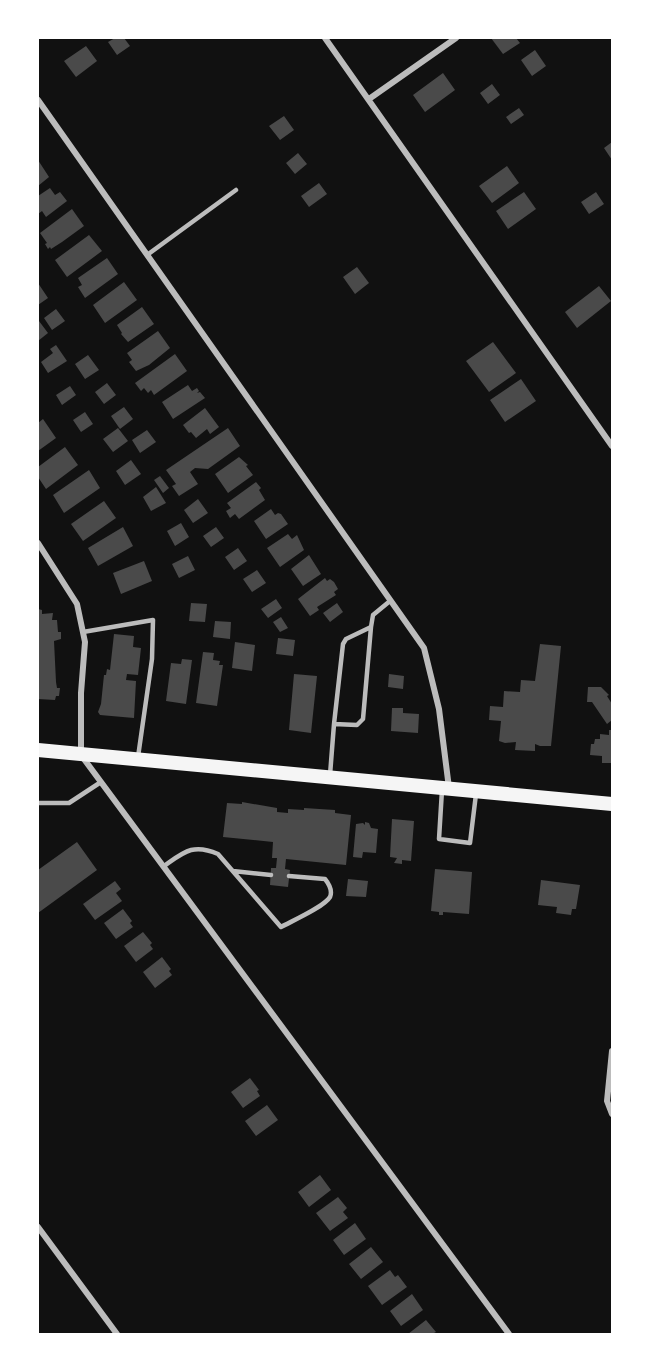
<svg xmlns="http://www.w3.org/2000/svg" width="650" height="1372" viewBox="0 0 650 1372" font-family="Manrope,sans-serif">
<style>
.building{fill:#4a4a4a}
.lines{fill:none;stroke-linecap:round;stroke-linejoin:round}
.service{stroke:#bcbcbc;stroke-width:4.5}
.minor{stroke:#bcbcbc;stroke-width:6}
.primary{stroke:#f5f5f5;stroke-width:14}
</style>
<rect width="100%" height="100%" fill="#111"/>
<path class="building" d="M115,38H124L130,46L117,55L108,42Z
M491,38H516L520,43L503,54Z
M86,46L97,61L76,77L64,61Z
M535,50L546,66L532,76L521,60Z
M443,73L455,90L425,112L413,95Z
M492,84L500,95L488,104L480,93Z
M519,108L524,115L511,124L506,117Z
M284,116L294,130L280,140L269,126Z
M612,142V160L604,148Z
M298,153L307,164L295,174L286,163Z
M38,160L49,177L38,186Z
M507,166L519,183L492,203L479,186Z
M319,183L327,194L309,207L301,196Z
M50,188L55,195L60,192L67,201L46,217L42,211L38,214V196Z
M524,192L536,209L508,229L496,211Z
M596,192L604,204L589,214L581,202Z
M72,209L84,226L62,242L51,249L50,247L48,249L45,244L47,243L40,233Z
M89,235L102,251L67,277L55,260Z
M107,258L118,274L85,298L78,287L82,285L78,278Z
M357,267L369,283L355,294L343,277Z
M124,282L137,300L105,323L93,305Z
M38,283L48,298L38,305Z
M599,286L611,301L577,328L565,312Z
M142,307L154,324L128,342L121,334L122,333L117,325Z
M56,309L65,321L52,330L44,318Z
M39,321L48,333L38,341V322Z
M158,331L170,348L149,365L136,371L129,362L132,360L127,353Z
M493,342L516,373L489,392L466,361Z
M56,345L67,361L48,373L41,362L53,353L50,349Z
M175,354L187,371L154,395L151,390L148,393L144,388L141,391L135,383Z
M88,355L99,370L85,379L75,364Z
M521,379L536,401L505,422L490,400Z
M107,383L116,395L104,404L95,392Z
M188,385L192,391L197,388L199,391L197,393L200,392L205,398L173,419L162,402Z
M70,386L76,395L62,405L56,395Z
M124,407L133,419L120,429L111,416Z
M205,408L219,427L210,434L207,429L196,438L191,432L189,433L183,425Z
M85,412L93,424L81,432L73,420Z
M43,419L56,438L38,451V423Z
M118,428L128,441L113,452L103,439Z
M228,428L240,446L208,469L195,468L190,472L198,484L179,496L172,486L176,484L166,470Z
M147,430L156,442L140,453L132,440Z
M65,447L78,465L46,489L38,477V467Z
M239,457L248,465L246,466L253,475L228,493L215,474Z
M131,460L141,474L125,485L116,471Z
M89,470L100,488L64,513L53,495Z
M160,476L169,488L163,493L154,480Z
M256,482L261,488L259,490L265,500L239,519L235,514L230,518L226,511L231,508L227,503Z
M156,487L166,503L151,511L143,497Z
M198,499L208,513L193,523L184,510Z
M104,501L116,518L83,541L71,524Z
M271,509L275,515L278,513L281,514L288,524L266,539L254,521Z
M181,523L189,537L175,546L167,531Z
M123,527L133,546L98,566L88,548Z
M216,527L224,538L211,547L203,536Z
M288,534L292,539L297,535L304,550L280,567L267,548Z
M238,548L247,561L234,570L225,557Z
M309,555L321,574L303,586L291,569Z
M188,556L195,570L179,578L172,564Z
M144,561L152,581L121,594L113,573Z
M257,570L266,583L252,592L243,579Z
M325,578L327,581L330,579L334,582L338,589L334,592L336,595L317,607L319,610L310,616L298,599Z
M276,599L282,608L268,618L261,609Z
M191,603L207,604L205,622L189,621Z
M337,603L343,612L330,622L323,613Z
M38,609L42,610V614L53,613L52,620H57L58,632H61V639L54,641L56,682L57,688H60L59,696H56L55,700L38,699Z
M281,617L288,628L280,632L273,622Z
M215,621L231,622L230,639L213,637Z
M114,634L134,636L133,647L141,648L138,675L127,674L126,680L136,681L134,718L100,715L98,712L101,704L104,675H106L107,669L110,670Z
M278,638L295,640L293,656L276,654Z
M235,642L255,645L252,671L232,668Z
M540,644L561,646L551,746H540L535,744V751L515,750L516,742L505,743L499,741L501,721L489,720L490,706L503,707L504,691L520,692L521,680L535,681Z
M203,652L214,653L213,660L220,661L219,665H223L217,706L196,703Z
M182,659L192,660L186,704L166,701L171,663L181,664Z
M294,674L317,676L311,733L289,730Z
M389,674L404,676L403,689L388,687Z
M588,687H601L609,695L607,696L612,704V720L607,724L592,702H587Z
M392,708H403V713L419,714L418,733L391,731Z
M609,730H612V763H602V756L590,755L591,744H594L595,739H600V734L609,735Z
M242,802L277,808V812L288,813V809L304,810V808L335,810V813L351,815L346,865L286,859L285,869L290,870L288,887L270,885L271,868H276L277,858H272L273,842L223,837L227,803L242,804Z
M392,819L414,821L411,861L402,860V864L394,863L397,858L390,857Z
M365,822L369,823L371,828L378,829L376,853L363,852L362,858L353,857L356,824L363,823L365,825Z
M77,842L97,870L38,913V870Z
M435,869L472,872L469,914L443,912V915H439V912L431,911Z
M348,879L368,881L366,897L346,896Z
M541,880L580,885L576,909H572L571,915L556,913L557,907L538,905Z
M115,881L121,889L116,893L122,901L95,920L83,904Z
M123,909L132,921L130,923L133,927L116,939L104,923Z
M143,932L152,943L150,945L153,949L136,962L124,946Z
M162,957L171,969L169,971L172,975L155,988L143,972Z
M250,1078L259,1090L257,1091L260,1096L243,1108L231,1092Z
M267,1105L278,1120L256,1136L245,1121Z
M320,1175L331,1190L309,1207L298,1192Z
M338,1197L347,1208L343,1212L348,1218L330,1231L316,1213Z
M355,1223L366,1239L344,1255L333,1240Z
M371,1247L383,1262L361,1279L349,1264Z
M390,1270L395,1277L398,1275L407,1287L382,1305L368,1286Z
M412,1294L423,1310L401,1326L390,1311Z
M426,1320L436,1332L432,1334H408Z"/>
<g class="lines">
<path class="service" d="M147,255L236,190
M83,632L153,620L152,659L138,757
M334,724L343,644L346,639L371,627L373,615L390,601
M330,775L334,724L357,725L363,719L371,627
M442,790L439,839L470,843L476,794
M38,803H69L101,782
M164,866C184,852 193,843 218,854L281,927C292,921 324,907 330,897C333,890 329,884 325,879L289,876
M233,871L271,875"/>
<path class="minor" d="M325,38L612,446
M369,99L456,38
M38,100L424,648L439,709L449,788
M38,543L77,604L85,642L81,693V755L509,1334
M612,1051L607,1101L612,1114
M38,1227L117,1334"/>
<path class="primary" d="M38,750L612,804"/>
</g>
<rect width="650" height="1372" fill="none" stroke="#ffffff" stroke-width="78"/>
</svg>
